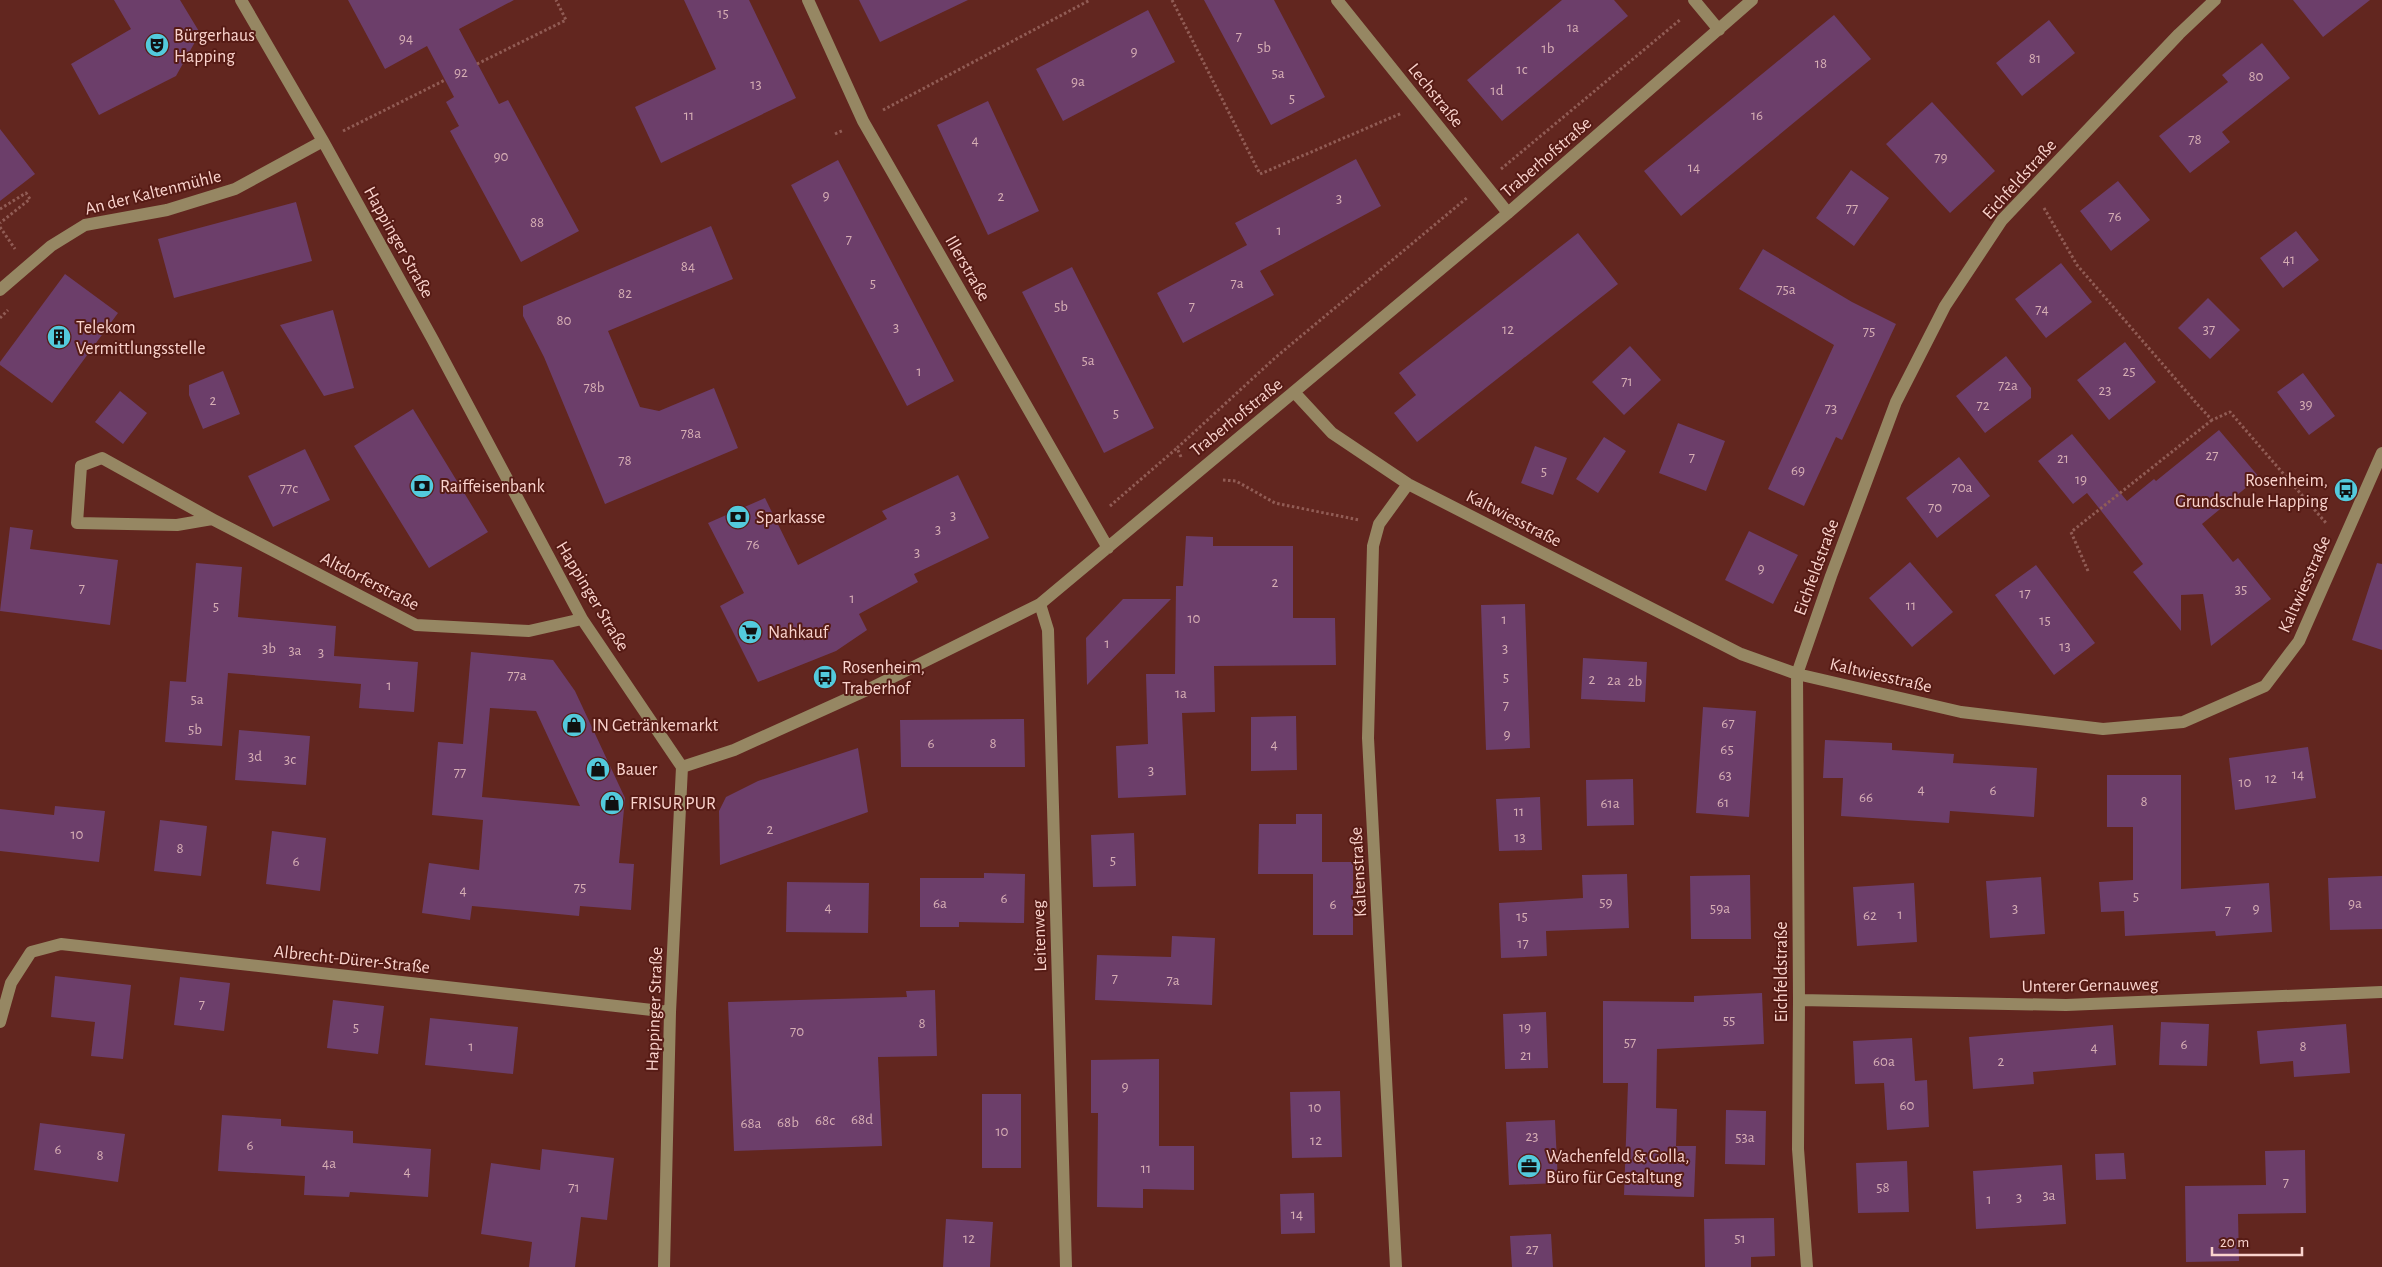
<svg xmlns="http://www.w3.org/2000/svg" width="2382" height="1267" viewBox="0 0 2382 1267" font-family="'Alegreya Sans',sans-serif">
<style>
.building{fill:#6c3e6a;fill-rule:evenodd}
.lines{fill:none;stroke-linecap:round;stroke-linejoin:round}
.path{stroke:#915c55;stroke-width:3;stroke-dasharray:2.5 2.5;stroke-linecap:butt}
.minor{stroke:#968763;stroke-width:12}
.labels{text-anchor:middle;stroke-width:4;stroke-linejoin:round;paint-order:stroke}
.number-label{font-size:15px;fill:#d6aeb4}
.poi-label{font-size:18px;fill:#fad3cd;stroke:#561b15;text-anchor:start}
.street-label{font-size:18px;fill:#fad3cd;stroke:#561b15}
</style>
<rect width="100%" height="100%" fill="#62261f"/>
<path class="building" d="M114,0H180L200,33L176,76L99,115L71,64L131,29Z
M348,0H514L459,29L499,104L508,100L579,231L521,262L450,131L459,126L446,102L454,97L427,46L385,69Z
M684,0H749L796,98L661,163L635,107L716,69Z
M859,0H968L880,42Z
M1204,0H1274L1325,97L1271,125Z
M1562,0H1614L1628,16L1502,121L1467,80Z
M2293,0H2370L2323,37Z
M1148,10L1175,62L1063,121L1036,69Z
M1834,15L1871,59L1681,216L1644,171Z
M2049,20L2075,53L2022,96L1996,63Z
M2262,43L2290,78L2222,132L2230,142L2190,173L2159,136L2228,82L2222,75Z
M988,101L1039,211L988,235L937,125Z
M1932,102L1995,171L1950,213L1886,144Z
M0,129L35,174L0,201Z
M1356,159L1381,206L1260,271L1274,295L1183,343L1157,293L1247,245L1235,223Z
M838,160L954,381L907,406L791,185Z
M1851,170L1889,198L1854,246L1816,218Z
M2118,181L2150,220L2111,251L2080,211Z
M296,202L312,261L174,298L158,239Z
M711,226L733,279L608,331L640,407L659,411L714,388L738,448L605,504L544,357L523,316V306Z
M2296,231L2319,260L2283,288L2260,258Z
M1578,233L1618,284L1417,442L1394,413L1416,395L1399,373Z
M1763,249L1852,302L1896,324L1842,440L1836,437L1804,506L1768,489L1834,345L1739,289Z
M2061,263L2092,302L2046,338L2015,299Z
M1072,267L1154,428L1104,453L1022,292Z
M65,274L118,313L52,403L0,365V362Z
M2208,298L2240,330L2210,359L2178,328Z
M333,310L354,388L324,396L280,325Z
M2125,342L2156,382L2109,420L2077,380Z
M1630,346L1661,380L1624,415L1592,382Z
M2006,356L2031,388V398L1985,433L1956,396Z
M223,371L240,414L203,429L189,395V385Z
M2303,373L2335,416L2309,435L2277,392Z
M120,391L147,413L123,444L95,422Z
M413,409L488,532L429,568L354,446Z
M1678,423L1725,441L1706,491L1659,473Z
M2219,430L2259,477L2202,524L2233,562L2238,558L2271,599L2211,646L2203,594L2181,595V631L2133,572L2143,564L2087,493L2073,504L2038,461L2072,434L2127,501L2154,479L2156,481Z
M1604,437L1626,451L1598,493L1576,479Z
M1535,446L1567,458L1553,495L1521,483Z
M305,449L330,500L273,527L248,476Z
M1959,457L1990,496L1937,538L1906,498Z
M958,475L989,538L914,574L918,582L859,614L867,630L836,651L758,682L720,606L744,593L708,523L765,498L798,565L887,519L882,511Z
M10,527L33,530L30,549L118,560L110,625L0,611Z
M1749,531L1798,555L1773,604L1725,580Z
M1186,536L1213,537V546H1293V618H1335L1336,665L1214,666L1215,712L1182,713L1186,795L1118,798L1116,746L1148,744L1146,674H1175L1176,586H1183Z
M1910,562L1953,612L1912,647L1869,598Z
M196,563L242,567L238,617L336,626L334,656L418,662L414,712L359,708L361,684L228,673L222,746L165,742L170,681L186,682Z
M2377,563L2382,564V650L2352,640Z
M2036,565L2095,643L2054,675L1995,595Z
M1123,599H1171L1087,685L1086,638Z
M1525,604L1530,748L1486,750L1481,605Z
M471,652L553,660L575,691L625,798L619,863L634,864L631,910L580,906L579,916L472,906L470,920L422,913L429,863L479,870L483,820L432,815L438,742L463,744ZM490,708L536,711L580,806L482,797Z
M1583,658L1647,662L1645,702L1581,699Z
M1703,707L1756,711L1749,817L1696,813Z
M1296,716L1297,770L1251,771V717Z
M1024,719L1025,767H901L900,720Z
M239,730L310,736L306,785L235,780Z
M1825,740L1892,743V750L1954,754L1953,763L2037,768L2034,817L1950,811L1949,823L1841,816L1843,778H1823Z
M2308,747L2316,798L2235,810L2229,758Z
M858,748L868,812L720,865L719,811L726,797L758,781Z
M2107,775H2181V889L2269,883L2272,932L2216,936L2215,931L2125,936L2124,911L2101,912L2099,882L2133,880V827H2107Z
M1633,779L1634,825L1587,826L1586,780Z
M1540,797L1542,850L1499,851L1496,799Z
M55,806L105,811L99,862L0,851V809L54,815Z
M1296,814H1322V862H1353V935H1313V874H1258L1259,824H1296Z
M160,820L207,826L201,876L154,871Z
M272,831L326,838L320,891L266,884Z
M1134,833L1136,886L1093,887L1091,835Z
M984,873L1025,874L1024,923L959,922V927H920V878H984Z
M1627,874L1629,928L1546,931L1547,956L1501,958L1499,903L1583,898L1582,875Z
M1750,875L1751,939H1691L1690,876Z
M2382,876V929L2330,930L2328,878Z
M2041,877L2045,934L1990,938L1986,881Z
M787,882L869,883L868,933L786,932Z
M1914,883L1917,942L1857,946L1853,887Z
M1172,936L1215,938L1212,1005L1095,1000L1097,955L1171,957Z
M55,976L131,985L123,1059L91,1056L95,1022L51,1017Z
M180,977L230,983L224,1031L174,1025Z
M935,990L937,1056L878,1057L882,1146L734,1151L728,1002L907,997L906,991Z
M1762,993L1764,1044L1657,1049L1656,1108L1677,1109L1676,1146H1696L1694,1197L1624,1195L1628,1083H1603V1001L1694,1002V996Z
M333,1000L384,1006L378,1054L327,1048Z
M1546,1012L1548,1068L1505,1069L1503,1014Z
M430,1018L518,1027L513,1074L425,1065Z
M2161,1022L2209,1024L2207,1066L2159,1065Z
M2346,1024L2350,1073L2294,1077L2293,1061L2260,1064L2257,1031Z
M2113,1025L2116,1065L2033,1072L2034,1084L1973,1089L1969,1037Z
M1912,1038L1915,1081L1927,1080L1929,1127L1887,1130L1884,1083L1855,1084L1853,1041Z
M1159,1059V1146H1194V1190L1143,1189V1208L1097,1207L1098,1113H1091V1060Z
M1340,1091L1342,1157L1292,1158L1290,1092Z
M982,1094H1021V1168H982Z
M1726,1110L1766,1111L1765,1165L1725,1164Z
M222,1115L281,1119V1126L353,1131V1143L431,1149L428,1197L350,1192L349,1197L304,1195L305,1176L218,1171Z
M1555,1120L1558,1183L1509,1185L1506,1122Z
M40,1123L125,1134L118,1182L34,1170Z
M542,1149L614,1158L607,1220L581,1217L575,1267H529L532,1242L481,1234L491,1163L540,1170Z
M2305,1150L2306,1213L2238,1214L2239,1261L2186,1262L2185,1186L2266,1185L2265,1151Z
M2124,1153L2126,1179L2096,1180L2095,1154Z
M1907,1161L1909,1212L1858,1213L1856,1163Z
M2062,1165L2066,1224L1976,1229L1973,1171Z
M1314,1193L1315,1233L1281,1234L1280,1194Z
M1774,1218L1775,1256L1751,1257V1267H1705L1704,1219Z
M946,1219L993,1222L990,1267H943Z
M1551,1234L1553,1267H1512L1510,1236Z"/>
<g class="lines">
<path class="path" d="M1172,0L1260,174L1402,113
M477,64L566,20L556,0
M883,110L1090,0
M343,131L445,80
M835,134L844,130
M1501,169L1681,19
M2044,208L2077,265L2198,405L2212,420L2230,412L2326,523
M0,209L26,193L30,199L0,223
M0,227L15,249
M0,318L8,310
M1181,457L1177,448L1276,357L1468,197
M1223,480L1236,481L1275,503L1359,520
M1110,506L1177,448
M2088,571L2071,532L2212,420"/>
<path class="minor" d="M241,0L323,141L433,340L582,619L682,767L670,1012L664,1267
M808,0L863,121L1108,548
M1337,0L1508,213
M1694,0L1719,30
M0,290L51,246L85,225L167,210L235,189L323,141
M1294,392L1332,433L1408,484L1741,654L1797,674L1961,712L2103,729L2183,722L2265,686L2299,641L2382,453
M212,519L177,525L77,523L81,466L102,458L212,519L416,625L529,631L582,619
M1040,604L1048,630L1066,1267
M682,767L734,750L869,689L1040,604L1508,213L1752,0
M1799,1000L2066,1005L2382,992
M0,1022L11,983L31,952L61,944L670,1012
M1396,1267L1368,738L1373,546L1379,524L1408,484
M1807,1267L1798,1149L1799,1000L1797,674L1831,576L1896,402L1945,306L2002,220L2179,34L2215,0"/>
</g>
<defs>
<g id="theatre-disc" transform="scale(1.25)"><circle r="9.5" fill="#53cadc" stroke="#561b15"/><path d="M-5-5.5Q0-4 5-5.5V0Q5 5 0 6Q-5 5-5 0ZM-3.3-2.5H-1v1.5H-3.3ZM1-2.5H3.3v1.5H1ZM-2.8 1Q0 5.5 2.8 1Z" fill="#111"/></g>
<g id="building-disc" transform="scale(1.25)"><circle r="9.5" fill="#53cadc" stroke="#561b15"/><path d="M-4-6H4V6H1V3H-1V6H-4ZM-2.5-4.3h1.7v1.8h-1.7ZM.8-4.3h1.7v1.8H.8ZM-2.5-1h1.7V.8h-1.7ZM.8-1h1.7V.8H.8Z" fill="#111"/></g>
<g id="bank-disc" transform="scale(1.25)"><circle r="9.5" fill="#53cadc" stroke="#561b15"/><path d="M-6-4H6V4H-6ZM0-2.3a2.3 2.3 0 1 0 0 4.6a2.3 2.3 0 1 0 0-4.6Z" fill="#111"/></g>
<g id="bus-disc" transform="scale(1.25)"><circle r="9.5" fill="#53cadc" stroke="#561b15"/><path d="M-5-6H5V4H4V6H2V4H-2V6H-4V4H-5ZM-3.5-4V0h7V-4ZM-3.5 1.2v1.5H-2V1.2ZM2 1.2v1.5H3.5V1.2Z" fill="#111"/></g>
<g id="supermarket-disc" transform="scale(1.25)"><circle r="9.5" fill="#53cadc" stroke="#561b15"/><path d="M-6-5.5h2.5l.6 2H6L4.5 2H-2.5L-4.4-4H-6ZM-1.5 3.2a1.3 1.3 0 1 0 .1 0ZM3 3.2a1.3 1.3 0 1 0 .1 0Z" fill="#111"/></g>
<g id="shop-disc" transform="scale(1.25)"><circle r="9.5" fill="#53cadc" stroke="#561b15"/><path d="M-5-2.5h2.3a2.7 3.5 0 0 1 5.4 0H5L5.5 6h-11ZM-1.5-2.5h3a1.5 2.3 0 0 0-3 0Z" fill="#111"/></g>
<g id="office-disc" transform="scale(1.25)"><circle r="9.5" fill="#53cadc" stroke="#561b15"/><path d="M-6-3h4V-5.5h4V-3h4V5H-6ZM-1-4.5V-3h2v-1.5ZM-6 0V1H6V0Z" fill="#111"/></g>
</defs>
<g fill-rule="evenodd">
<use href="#theatre-disc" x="157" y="45"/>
<use href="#building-disc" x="59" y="337"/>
<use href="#bank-disc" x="422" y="486"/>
<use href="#bus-disc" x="2346" y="490"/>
<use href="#bank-disc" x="738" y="517"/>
<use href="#supermarket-disc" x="750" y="632"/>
<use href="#bus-disc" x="825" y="677"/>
<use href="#shop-disc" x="574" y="725"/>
<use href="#shop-disc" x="598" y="769"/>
<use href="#shop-disc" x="612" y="803"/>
<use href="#office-disc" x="1529" y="1166"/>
</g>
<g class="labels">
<g class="number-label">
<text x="723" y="18">15</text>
<text x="1573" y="32">1a</text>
<text x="1239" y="41">7</text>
<text x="406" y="43">94</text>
<text x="1264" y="52">5b</text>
<text x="1548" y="53">1b</text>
<text x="1134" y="56">9</text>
<text x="2035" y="63">81</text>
<text x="1821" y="68">18</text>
<text x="1522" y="74">1c</text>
<text x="461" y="77">92</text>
<text x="1278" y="78">5a</text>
<text x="2256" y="81">80</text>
<text x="1078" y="86">9a</text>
<text x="756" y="89">13</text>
<text x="1497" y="95">1d</text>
<text x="1292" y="103">5</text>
<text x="689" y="120">11</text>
<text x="1757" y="120">16</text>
<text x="2195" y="144">78</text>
<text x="975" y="145">4</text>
<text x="501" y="161">90</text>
<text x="1941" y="162">79</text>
<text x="1694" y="172">14</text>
<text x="826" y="200">9</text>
<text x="1001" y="201">2</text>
<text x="1339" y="203">3</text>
<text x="1852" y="213">77</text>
<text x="2115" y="221">76</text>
<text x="537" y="227">88</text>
<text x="1279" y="235">1</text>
<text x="849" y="244">7</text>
<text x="2289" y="264">41</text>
<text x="688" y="271">84</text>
<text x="873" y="288">5</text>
<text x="1237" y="288">7a</text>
<text x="1786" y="294">75a</text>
<text x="625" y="298">82</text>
<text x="1061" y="311">5b</text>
<text x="1192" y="311">7</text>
<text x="2042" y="314">74</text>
<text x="564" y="325">80</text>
<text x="896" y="332">3</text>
<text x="1508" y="334">12</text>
<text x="2209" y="334">37</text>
<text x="1869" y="336">75</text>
<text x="1088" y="365">5a</text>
<text x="919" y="376">1</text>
<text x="2129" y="376">25</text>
<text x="1627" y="386">71</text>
<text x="2008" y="390">72a</text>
<text x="594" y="392">78b</text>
<text x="2105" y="395">23</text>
<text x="213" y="405">2</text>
<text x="2306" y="409">39</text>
<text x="1983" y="410">72</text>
<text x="1831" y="413">73</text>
<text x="1116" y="418">5</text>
<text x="691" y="438">78a</text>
<text x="2212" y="460">27</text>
<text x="1692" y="462">7</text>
<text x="2063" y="463">21</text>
<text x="625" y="465">78</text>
<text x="1798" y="475">69</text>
<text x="1544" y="476">5</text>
<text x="2081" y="484">19</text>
<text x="1962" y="492">70a</text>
<text x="289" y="493">77c</text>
<text x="1935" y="512">70</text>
<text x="953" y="520">3</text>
<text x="938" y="534">3</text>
<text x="753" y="549">76</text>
<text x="917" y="557">3</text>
<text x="1761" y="573">9</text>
<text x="1275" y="587">2</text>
<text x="82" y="593">7</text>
<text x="2241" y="594">35</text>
<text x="2025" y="598">17</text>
<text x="852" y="603">1</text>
<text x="1911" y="610">11</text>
<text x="216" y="611">5</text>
<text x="1194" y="623">10</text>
<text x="1504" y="624">1</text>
<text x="2045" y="625">15</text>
<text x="1107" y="648">1</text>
<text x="2065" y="651">13</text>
<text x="269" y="653">3b</text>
<text x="1505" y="653">3</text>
<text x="295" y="655">3a</text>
<text x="321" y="657">3</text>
<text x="517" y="680">77a</text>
<text x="1506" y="682">5</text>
<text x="1592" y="684">2</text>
<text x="1614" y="685">2a</text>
<text x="1635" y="686">2b</text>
<text x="389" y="690">1</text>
<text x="1181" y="698">1a</text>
<text x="197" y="704">5a</text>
<text x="1506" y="710">7</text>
<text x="1728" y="728">67</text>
<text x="195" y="734">5b</text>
<text x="1507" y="739">9</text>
<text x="931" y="748">6</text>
<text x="993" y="748">8</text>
<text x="1274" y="749">4</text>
<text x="1727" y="754">65</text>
<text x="255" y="761">3d</text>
<text x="290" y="764">3c</text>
<text x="1151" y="775">3</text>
<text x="460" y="777">77</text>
<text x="2298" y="779">14</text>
<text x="1725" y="780">63</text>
<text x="2271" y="783">12</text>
<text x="2245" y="787">10</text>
<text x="1921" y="794">4</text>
<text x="1993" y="795">6</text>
<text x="1866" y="802">66</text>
<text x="2144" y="806">8</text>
<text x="1723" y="807">61</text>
<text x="1610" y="808">61a</text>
<text x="1519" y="816">11</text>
<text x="770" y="834">2</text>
<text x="77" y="839">10</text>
<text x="1520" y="842">13</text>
<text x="180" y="853">8</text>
<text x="1113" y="865">5</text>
<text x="296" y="866">6</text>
<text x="580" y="892">75</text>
<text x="463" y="895">4</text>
<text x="2136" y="901">5</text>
<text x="1004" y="903">6</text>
<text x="1606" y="907">59</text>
<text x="940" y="908">6a</text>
<text x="2355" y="908">9a</text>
<text x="1333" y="909">6</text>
<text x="828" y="912">4</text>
<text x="1720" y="913">59a</text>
<text x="2015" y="913">3</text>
<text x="2256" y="913">9</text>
<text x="2228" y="915">7</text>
<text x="1900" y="919">1</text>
<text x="1870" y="920">62</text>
<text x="1522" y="921">15</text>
<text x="1523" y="948">17</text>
<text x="1115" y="983">7</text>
<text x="1173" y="985">7a</text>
<text x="202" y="1009">7</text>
<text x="1729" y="1025">55</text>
<text x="922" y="1028">8</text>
<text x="356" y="1032">5</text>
<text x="1525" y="1032">19</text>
<text x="797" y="1036">70</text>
<text x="1630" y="1047">57</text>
<text x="2184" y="1049">6</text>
<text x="471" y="1051">1</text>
<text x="2303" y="1051">8</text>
<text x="2094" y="1052">4</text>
<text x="1526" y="1060">21</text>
<text x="1884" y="1066">60a</text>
<text x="2001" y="1066">2</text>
<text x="1125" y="1091">9</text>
<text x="1907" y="1110">60</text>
<text x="1315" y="1112">10</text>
<text x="862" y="1124">68d</text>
<text x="825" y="1125">68c</text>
<text x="788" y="1127">68b</text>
<text x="751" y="1128">68a</text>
<text x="1002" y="1136">10</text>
<text x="1532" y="1141">23</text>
<text x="1745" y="1142">53a</text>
<text x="1316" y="1145">12</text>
<text x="250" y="1150">6</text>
<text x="58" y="1154">6</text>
<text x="100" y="1160">8</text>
<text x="329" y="1168">4a</text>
<text x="1146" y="1173">11</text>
<text x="407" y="1176">4</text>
<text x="2286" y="1187">7</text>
<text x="574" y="1192">71</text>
<text x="1883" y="1192">58</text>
<text x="2049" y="1200">3a</text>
<text x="2019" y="1202">3</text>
<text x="1989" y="1204">1</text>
<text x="1297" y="1219">14</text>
<text x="969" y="1243">12</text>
<text x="1740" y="1243">51</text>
<text x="1532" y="1254">27</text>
</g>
<g class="poi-label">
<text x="174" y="41">Bürgerhaus<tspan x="174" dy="21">Happing</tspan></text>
<text x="76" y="333">Telekom<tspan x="76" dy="21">Vermittlungsstelle</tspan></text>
<text x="2328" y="486" text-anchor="end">Rosenheim,<tspan x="2328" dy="21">Grundschule Happing</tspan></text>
<text x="440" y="492">Raiffeisenbank</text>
<text x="756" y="523">Sparkasse</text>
<text x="768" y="638">Nahkauf</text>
<text x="842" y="673">Rosenheim,<tspan x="842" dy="21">Traberhof</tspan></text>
<text x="592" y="731">IN Getränkemarkt</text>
<text x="616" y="775">Bauer</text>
<text x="630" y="809">FRISUR PUR</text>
<text x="1546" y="1162">Wachenfeld &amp; Golla,<tspan x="1546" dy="21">Büro für Gestaltung</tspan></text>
</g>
<g class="street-label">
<text transform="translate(1436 95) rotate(51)" y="6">Lechstraße</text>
<text transform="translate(1546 157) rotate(-41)" y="6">Traberhofstraße</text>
<text transform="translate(2019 179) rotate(-48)" y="6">Eichfeldstraße</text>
<text transform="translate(153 192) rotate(-14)" y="6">An der Kaltenmühle</text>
<text transform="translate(399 242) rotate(61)" y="6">Happinger Straße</text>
<text transform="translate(968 268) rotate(60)" y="6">Illerstraße</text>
<text transform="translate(1236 417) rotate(-39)" y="6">Traberhofstraße</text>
<text transform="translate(1514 518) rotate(27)" y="6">Kaltwiesstraße</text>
<text transform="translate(1816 567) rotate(-70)" y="6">Eichfeldstraße</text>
<text transform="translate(370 581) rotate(27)" y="6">Altdorferstraße</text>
<text transform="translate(2304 584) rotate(-66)" y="6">Kaltwiesstraße</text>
<text transform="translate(593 596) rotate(59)" y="6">Happinger Straße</text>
<text transform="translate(1881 675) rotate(13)" y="6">Kaltwiesstraße</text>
<text transform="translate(1358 872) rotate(-93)" y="6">Kaltenstraße</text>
<text transform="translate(1039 936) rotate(-92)" y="6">Leitenweg</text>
<text transform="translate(352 959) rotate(6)" y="6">Albrecht-Dürer-Straße</text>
<text transform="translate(1781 972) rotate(-90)" y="6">Eichfeldstraße</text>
<text transform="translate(2090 985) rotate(-1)" y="6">Unterer Gernauweg</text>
<text transform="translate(654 1009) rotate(-88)" y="6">Happinger Straße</text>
</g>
</g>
<path d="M2212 1247v8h90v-8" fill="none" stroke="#fad3cd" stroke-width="2.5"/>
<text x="2220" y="1247" font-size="15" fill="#fad3cd" stroke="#561b15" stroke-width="4" paint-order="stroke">20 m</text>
</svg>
